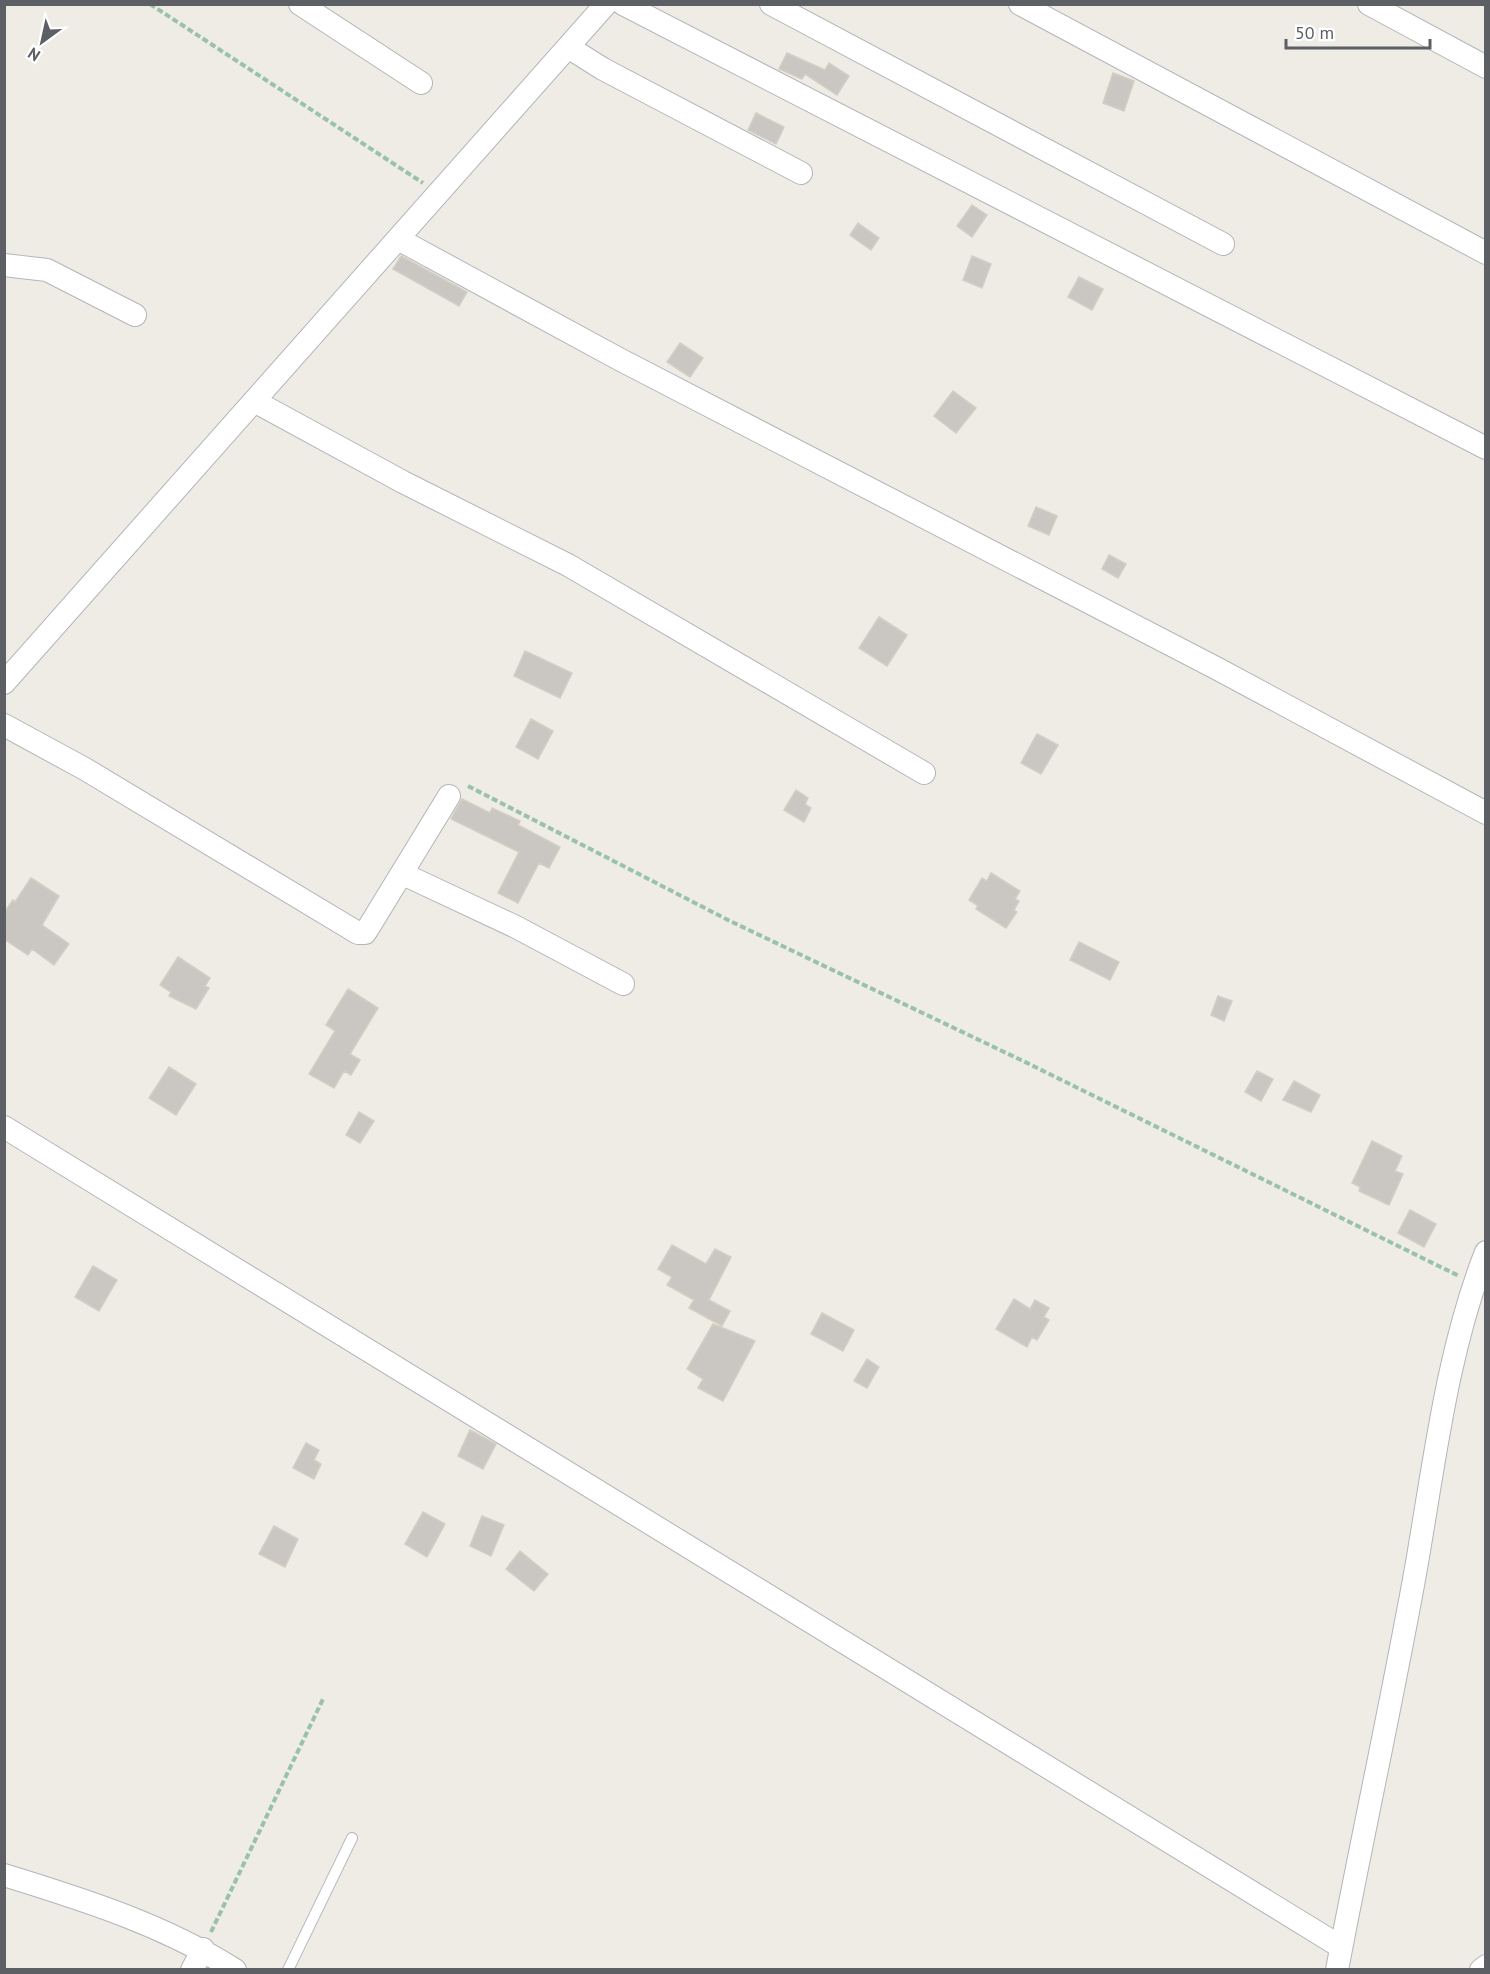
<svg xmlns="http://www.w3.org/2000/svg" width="1490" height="1974" viewBox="0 0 1490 1974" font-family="'PT Sans',sans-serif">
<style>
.building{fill:#cac7c2;stroke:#d2cec3;stroke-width:1.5}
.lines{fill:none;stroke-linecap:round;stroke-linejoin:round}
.service-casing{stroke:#b2b5b9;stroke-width:12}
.minor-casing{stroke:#b2b5b9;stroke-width:24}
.path{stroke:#9ac2a7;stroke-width:4;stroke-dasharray:6 3;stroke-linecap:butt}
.service{stroke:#fff;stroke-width:10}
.minor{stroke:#fff;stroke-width:22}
</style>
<rect width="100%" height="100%" fill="#eeece5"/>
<path class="building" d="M787,53L825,70L829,63L849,76L837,95L805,74L802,79L779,69Z
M1113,73L1134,81L1124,111L1103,103Z
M756,113L784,127L776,144L748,130Z
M972,205L987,215L972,237L957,226Z
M858,223L879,238L871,250L850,235Z
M401,256L467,292L459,306L393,269Z
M972,256L991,264L982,288L963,280Z
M1079,277L1103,289L1092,310L1068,297Z
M680,343L703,358L690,377L667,362Z
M953,391L976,408L956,433L934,416Z
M1036,507L1057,516L1049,535L1028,526Z
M1109,555L1126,564L1118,578L1102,569Z
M879,617L907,635L887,666L859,648Z
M525,651L572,673L560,698L514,676Z
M531,719L553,731L538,759L516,747Z
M1037,734L1058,745L1041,774L1021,763Z
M796,790L808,798L805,804L811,808L804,822L784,810Z
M462,799L490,813L492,808L520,821L518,825L560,847L549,868L539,863L518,903L498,893L519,852L451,819Z
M991,873L1020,891L1015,899L1019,901L1014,910L1017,912L1006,928L976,909L978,906L969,900L982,878L987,881Z
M31,878L59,896L42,925L69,944L54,965L32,949L28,955L4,939V913L13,900L15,902Z
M1079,942L1119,962L1110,980L1070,960Z
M178,957L210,978L205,986L209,988L196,1009L169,996L171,992L160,985Z
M348,989L378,1008L350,1054L360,1060L351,1075L344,1071L334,1088L309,1074L335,1031L326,1025Z
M1218,996L1232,1001L1224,1021L1211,1015Z
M169,1067L196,1084L176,1115L149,1098Z
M1257,1071L1273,1079L1261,1101L1245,1092Z
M1294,1081L1320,1095L1311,1112L1283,1100Z
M359,1112L374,1121L360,1143L346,1135Z
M1372,1141L1402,1156L1395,1171L1403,1174L1389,1205L1359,1191L1360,1187L1352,1183Z
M1410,1210L1436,1224L1424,1247L1398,1233Z
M672,1245L706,1264L715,1249L731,1257L709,1300L730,1311L722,1326L689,1308L694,1300L667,1285L672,1277L658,1269Z
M93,1266L117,1280L99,1311L75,1297Z
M1014,1299L1030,1309L1035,1300L1049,1308L1044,1317L1049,1320L1037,1340L1032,1337L1027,1347L996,1329Z
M822,1313L854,1330L843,1351L811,1334Z
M713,1324L755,1341L723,1401L698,1388L703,1379L687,1369Z
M867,1359L879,1367L867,1388L854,1381Z
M470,1430L496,1444L483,1469L458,1456Z
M306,1443L319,1450L314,1460L321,1464L314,1479L293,1468Z
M423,1512L445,1524L427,1557L405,1544Z
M482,1516L504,1525L491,1556L470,1546Z
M274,1526L298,1539L285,1567L259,1554Z
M520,1551L548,1574L534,1591L506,1569Z"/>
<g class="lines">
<g class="service-casing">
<path id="service" d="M288,1970L352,1838"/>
</g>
<g class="minor-casing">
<path id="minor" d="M300,4L421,83
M623,4L1486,448
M771,4L1223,244
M1020,4L1486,253
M1369,4L1486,67
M568,47L603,69L801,173
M398,239L619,359L1216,668L1486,813
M4,265L47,270L135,315
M254,401L403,482L568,565L924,773
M4,683L606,4
M4,725L85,769L358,933H365L367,930L449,796
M403,874L516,927L623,984
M4,1127L1341,1947
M4,1875C85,1900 164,1925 235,1970
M192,1970L203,1949
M1337,1970C1362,1838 1391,1706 1415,1574C1434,1467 1446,1354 1486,1252
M1481,1970L1486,1966"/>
</g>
<path class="path" d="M150,4L423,183
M468,786L728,920L1021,1060L1459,1276
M211,1932L324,1697"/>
<use href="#service" class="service"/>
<use href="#minor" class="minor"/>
</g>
<rect width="1490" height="1974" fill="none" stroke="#5c6064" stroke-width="12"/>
<g transform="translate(42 42) rotate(213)" stroke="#ffffff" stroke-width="4.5" paint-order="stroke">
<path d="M0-4.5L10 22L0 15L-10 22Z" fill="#5c6064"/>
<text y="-9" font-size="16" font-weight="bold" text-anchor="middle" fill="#5c6064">N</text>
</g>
<path d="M1286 39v9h144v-9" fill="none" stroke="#5c6064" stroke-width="3"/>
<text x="1295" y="39" font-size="18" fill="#5c6064" stroke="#ffffff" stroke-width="4.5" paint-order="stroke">50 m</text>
</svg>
